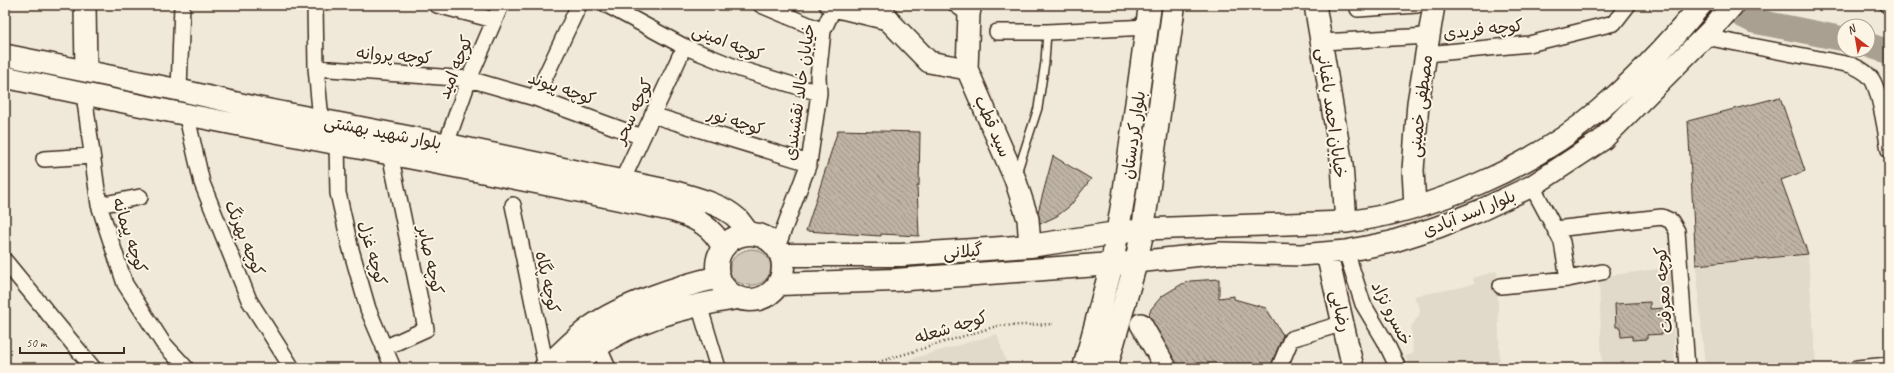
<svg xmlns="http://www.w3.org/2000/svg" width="1894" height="373" viewBox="0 0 1894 373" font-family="Caveat,'Playpen Sans Arabic',sans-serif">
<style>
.built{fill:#e1d9c9}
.green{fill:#d2c9ba;stroke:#867a6c}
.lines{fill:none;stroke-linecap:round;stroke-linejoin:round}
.river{stroke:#aaa091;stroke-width:25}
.building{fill:url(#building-back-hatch);stroke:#3b2a1e}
.lane-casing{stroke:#3b2a1e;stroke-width:10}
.street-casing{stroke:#3b2a1e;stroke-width:18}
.secondary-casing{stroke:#3b2a1e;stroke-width:24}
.primary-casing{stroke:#3b2a1e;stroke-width:25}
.path{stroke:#3b2a1e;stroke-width:2.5;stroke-dasharray:1 3;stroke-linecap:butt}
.lane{stroke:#fcf5e5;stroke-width:7}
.street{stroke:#fcf5e5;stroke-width:15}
.secondary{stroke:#fcf5e5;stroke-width:21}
.primary{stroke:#fcf5e5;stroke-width:22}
.labels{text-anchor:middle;stroke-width:4;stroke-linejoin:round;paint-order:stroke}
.street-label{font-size:17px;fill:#3b2a1e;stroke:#fcf5e5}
</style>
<defs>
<pattern id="building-back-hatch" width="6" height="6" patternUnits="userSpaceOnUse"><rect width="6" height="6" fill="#beb3a4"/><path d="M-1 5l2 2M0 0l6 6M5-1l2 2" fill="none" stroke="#9c9285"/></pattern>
</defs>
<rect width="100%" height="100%" fill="#f0e9d9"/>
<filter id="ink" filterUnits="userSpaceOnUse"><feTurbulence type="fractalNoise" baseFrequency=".025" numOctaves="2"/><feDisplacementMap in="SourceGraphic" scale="8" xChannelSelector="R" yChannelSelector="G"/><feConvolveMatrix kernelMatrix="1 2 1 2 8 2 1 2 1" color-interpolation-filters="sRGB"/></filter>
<g filter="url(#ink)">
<path class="built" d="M1808,255L1816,367L1757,368L1753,295L1757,368H1705L1696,266Z
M1671,267L1675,368H1602L1599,277Z
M1497,271L1500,368H1411L1405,356L1413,354L1411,327L1419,315L1420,309L1414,296L1463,287L1474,283L1473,278Z
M997,334L1008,368H880Z"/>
<path class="green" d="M752,249C781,253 774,289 747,285C721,282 726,251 752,249Z"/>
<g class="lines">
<path class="river" d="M1722,5L1754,21L1844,39
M1868,45L1889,52"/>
</g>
<path class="building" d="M1780,97L1805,171L1781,180L1808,254L1696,265L1688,121Z
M838,130L920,132L919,186H917L919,236L881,234V236L806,231Z
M1053,156L1091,179L1070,206L1057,216L1040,224L1038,212Z
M1219,279V298L1234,296V299L1266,308L1283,335L1270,368H1179L1177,366L1149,315L1151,309L1162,296L1182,284L1190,281Z
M1650,302V309L1665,308L1666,323L1662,324L1663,334L1647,335V339L1632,340V336L1621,337L1620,327H1616L1615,304Z"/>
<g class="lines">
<g class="lane-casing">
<path id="lane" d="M1017,173L1038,108L1045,62L1047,32"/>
</g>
<g class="street-casing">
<path id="street" d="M315,5L316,68L321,120
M437,5L494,20
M607,5L683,46L740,69L819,93
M761,5L823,31
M827,5L833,9L891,23
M956,5L969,14
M1887,5L1889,6
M1358,9L1417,5
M997,32H1047L1148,27
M1705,37L1851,65C1858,68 1865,71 1870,77C1880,87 1886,134 1889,150
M1322,42L1428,36
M1427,54L1529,44L1614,23L1628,5
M316,68L469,79L535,98L642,137
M179,90L182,5
M84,94L99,205L125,284L163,343L186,368
M535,98L579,5
M186,113L202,183L249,300L292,368
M652,115L809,163
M337,143L338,193L350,246L368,309L393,368
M446,144L469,79L501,5
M44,159L92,156
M622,181L680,56
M1532,186L1555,229L1662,217L1671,221L1677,231L1687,368
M99,205L140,197
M513,205L546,367
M1555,229L1562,242L1568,279
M777,247L809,163L819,93L818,77L823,31L833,9
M1346,251L1363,304L1385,341L1398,368
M5,261L93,368
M1501,286L1568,279L1602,272
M699,305L718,368
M598,346L608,368
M384,348L426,329L390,154
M1279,368L1291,339L1344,323
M1857,368L1889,365"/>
</g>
<g class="secondary-casing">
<path id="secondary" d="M85,5L86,71
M879,5L891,23L929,62L967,69
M971,5L969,14L967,69L1015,179L1028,219L1030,246
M1315,5L1342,165L1346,222
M5,55L179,90L254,107L446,144L676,192C696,198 722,204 738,219C742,224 746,229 749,234
M5,77C227,126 452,163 674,211C696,218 713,227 723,248
M1415,207L1413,170L1418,103L1434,5
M1143,229L1346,222C1429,212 1534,166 1598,111C1635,80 1670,42 1701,5
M1327,254L1353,368
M1136,262L1221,253L1301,255L1346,251L1391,242L1438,227L1479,211L1532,186L1602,140L1711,30L1733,5
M1141,324L1166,368"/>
</g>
<g class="primary-casing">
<path id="primary" d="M717 267a33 33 0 1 1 66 0a33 33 0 1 1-66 0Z
M781,255H901L1030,246L1130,231
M779,284L895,280L1125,263
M545,368C560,355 574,339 591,327C623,304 680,286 719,277
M572,368C580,361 589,352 598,346C636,319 692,305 737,298
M1084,368L1112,264L1124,194L1150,5
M1106,368L1136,262L1143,229L1174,5"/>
</g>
<path class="path" d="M859,368L997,326L1053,324"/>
<use href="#lane" class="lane"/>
<use href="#street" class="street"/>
<use href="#secondary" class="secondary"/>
<use href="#primary" class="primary"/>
</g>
</g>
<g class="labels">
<g class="street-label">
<text transform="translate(1483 29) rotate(-6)" y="6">کوچه فریدی</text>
<text transform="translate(728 42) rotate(21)" y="6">کوچه امینی</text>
<text transform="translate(394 55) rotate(4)" y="6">کوچه پروانه</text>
<text transform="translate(455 67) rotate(-68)" y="6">کوچه امید</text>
<text transform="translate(562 88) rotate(19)" y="6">کوچه پیوند</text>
<text transform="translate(799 92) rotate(-82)" y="6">خیابان خالد نقشبندی</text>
<text transform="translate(1420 106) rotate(-83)" y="6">مصطفی خمینی</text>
<text transform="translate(633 111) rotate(-65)" y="6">کوچه سحر</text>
<text transform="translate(1332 113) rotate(82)" y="6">خیابان احمد باغبانی</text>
<text transform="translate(736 121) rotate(17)" y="6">کوچه نور</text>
<text transform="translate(993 126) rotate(66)" y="6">سید قطب</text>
<text transform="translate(383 132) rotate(11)" y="6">بلوار شهید بهشتی</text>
<text transform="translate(1133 135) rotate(-82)" y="6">بلوار کردستان</text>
<text transform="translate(1469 213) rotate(-22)" y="6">بلوار اسد آبادی</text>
<text transform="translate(130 235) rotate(72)" y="6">کوچه پیمانه</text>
<text transform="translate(245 238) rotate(68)" y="6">کوچه بهرنگ</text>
<text transform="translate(963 251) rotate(-4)" y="6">گیلانی</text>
<text transform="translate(373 253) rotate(75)" y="6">کوچه غزل</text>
<text transform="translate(431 260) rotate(78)" y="6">کوچه صابر</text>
<text transform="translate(548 282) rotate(78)" y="6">کوچه پگاه</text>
<text transform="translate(1663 290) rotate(-94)" y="6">کوچه معرفت</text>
<text transform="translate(1341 311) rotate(77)" y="6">رضایی</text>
<text transform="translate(1392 313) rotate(63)" y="6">خسرو نژاد</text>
<text transform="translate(951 327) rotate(-17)" y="6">کوچه شعله</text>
</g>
</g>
<rect width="1894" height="373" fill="none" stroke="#fcf5e5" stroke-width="20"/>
<rect x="10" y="10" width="1874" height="353" fill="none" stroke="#3b2a1e" stroke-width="1.5" filter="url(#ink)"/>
<g transform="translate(1856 38) rotate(329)"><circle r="19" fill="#fcf5e5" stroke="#afa495"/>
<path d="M0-3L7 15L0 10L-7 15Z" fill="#c8321e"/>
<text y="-6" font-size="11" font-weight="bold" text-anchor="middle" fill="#3b2a1e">N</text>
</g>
<path d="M20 347v6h104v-6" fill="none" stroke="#3b2a1e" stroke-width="2"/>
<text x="26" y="347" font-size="12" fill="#3b2a1e" stroke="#fcf5e5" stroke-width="3" paint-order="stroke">50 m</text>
</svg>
